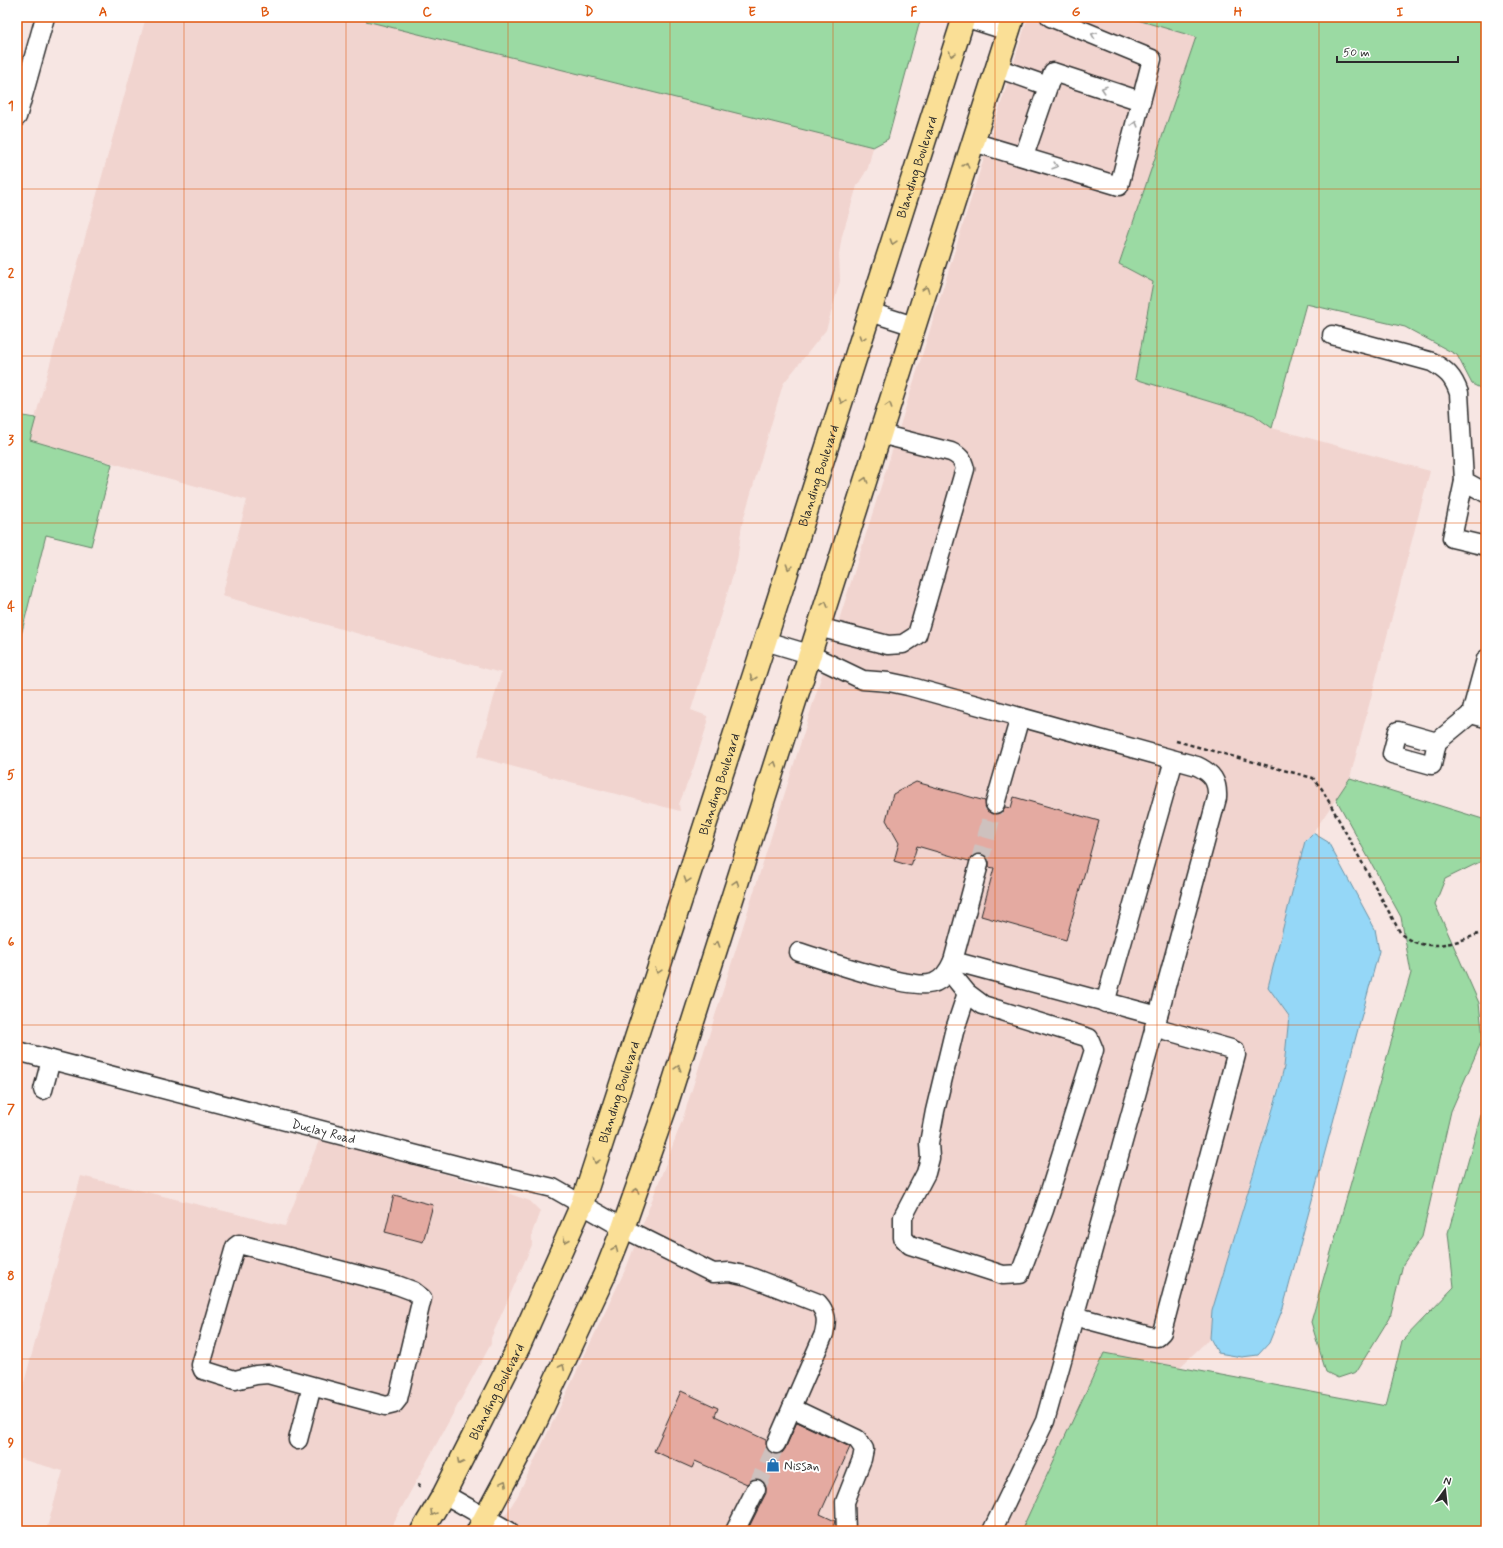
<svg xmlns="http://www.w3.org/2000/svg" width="1503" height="1548" viewBox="0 0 1503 1548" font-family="Mynerve,sans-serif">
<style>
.built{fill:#f1d4cf}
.green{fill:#9bdaa3;stroke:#638267}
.water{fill:#95d7f7;stroke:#6b92a5}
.building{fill:#e4aaa1;stroke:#2b2b2b}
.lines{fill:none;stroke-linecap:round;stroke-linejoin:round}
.minor-tunnel{stroke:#cec1be;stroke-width:18;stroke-dasharray:18 9;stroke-linecap:butt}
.minor-casing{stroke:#2b2b2b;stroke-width:21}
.major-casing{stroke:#2b2b2b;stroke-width:25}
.path{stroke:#2b2b2b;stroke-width:2.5;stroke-dasharray:4 3;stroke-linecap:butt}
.minor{stroke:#fff;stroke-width:18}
.major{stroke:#fadf96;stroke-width:22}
.oneway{stroke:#a0a0a0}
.oneway2{stroke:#928560}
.grid{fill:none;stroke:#df570e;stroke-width:1;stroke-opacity:0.55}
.labels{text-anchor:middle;stroke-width:4;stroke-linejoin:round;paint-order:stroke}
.street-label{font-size:13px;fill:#2b2b2b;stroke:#fff}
.poi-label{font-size:13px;fill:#2b2b2b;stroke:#fff;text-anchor:start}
.neatline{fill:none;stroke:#df570e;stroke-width:1.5}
.grid-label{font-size:13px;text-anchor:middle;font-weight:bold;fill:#df570e}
</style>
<rect width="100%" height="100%" fill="#f7e6e3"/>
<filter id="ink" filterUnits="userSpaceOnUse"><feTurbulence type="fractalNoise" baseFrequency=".025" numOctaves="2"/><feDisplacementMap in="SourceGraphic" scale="8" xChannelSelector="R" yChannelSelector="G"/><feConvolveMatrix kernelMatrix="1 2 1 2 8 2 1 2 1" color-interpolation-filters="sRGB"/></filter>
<g filter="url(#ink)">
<path class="built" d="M146,17H367V21L873,147L868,168L857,186L842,236L839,254L840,281L826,330L783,384L742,524L737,562L691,710L707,716L708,722L693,769L679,804L680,811L477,757L501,673L222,596L247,500L29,440Z
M1028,17H1127L1196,37L1119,264L1153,282L1135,379L1254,415L1272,428L1430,471L1350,778L1313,833L1305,841L1268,987L1289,1016L1284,1067L1212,1311L1210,1338L1179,1368L1104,1354L1021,1531H495L518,1495L627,1266L683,1118Z
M320,1138L490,1187L530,1201L540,1211L532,1233V1245L491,1338V1344L389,1531H46L63,1471L17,1458V1408L81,1176L285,1226Z"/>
<path class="green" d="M367,17H921L888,139L873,147L366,21Z
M1127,17H1480L1486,31V391L1472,384L1457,355L1405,327L1306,304L1272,428L1254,415L1135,379L1153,282L1119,264L1196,37Z
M17,415L36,418L30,440L112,464L91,546L46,535L17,651Z
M1350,778L1486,820V859L1445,879L1435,904L1479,1003L1483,1038L1451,1111L1422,1237L1403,1264L1390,1317L1356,1372L1338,1378L1326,1372L1311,1322L1411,973L1401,917L1336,799Z
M1486,1097V1531H1021L1104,1353L1386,1406L1402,1341L1454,1287L1448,1233Z"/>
<path class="water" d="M1313,833L1328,842L1375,929L1379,951L1283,1308L1269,1343L1258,1355L1242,1357L1218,1353L1210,1338L1212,1311L1278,1092L1284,1067L1289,1016L1268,987L1305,841Z"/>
<path class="building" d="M916,782L985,801L987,811L992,814L1002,812L1005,807L1011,808L1014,797L1099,821L1066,940L981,916L994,868L989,867V861L982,854H976L969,861L917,846L911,866L894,861L899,843L886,820L893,794Z
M394,1195L433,1205L423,1242L385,1232Z
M681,1391L718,1408L715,1416L766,1440L767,1450L772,1454L782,1453L785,1449L797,1422L850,1447L820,1514L835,1521L832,1531H747L766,1493V1488L761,1480L755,1479L747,1484L695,1461L692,1468L654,1451Z"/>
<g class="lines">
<path class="minor-tunnel" d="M979,864L995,804
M756,1489L776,1444"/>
<g class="minor-casing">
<g id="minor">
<path d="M964,17L1008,31"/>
<path d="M997,68L1048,86"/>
<path d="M17,117L45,17"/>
<path d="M973,142L1119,186L1152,59L1050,17"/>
<path d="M1024,156L1053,72L1141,101"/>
<path d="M870,312L914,326"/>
<path d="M1332,335L1432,362C1447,371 1453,376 1459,393L1464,481L1486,493"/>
<path d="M1464,481L1452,538L1486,546"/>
<path d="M818,627L888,645L903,644L917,635L965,469C963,460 960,456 951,452L880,434"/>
<path d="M765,641L809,654L863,680L889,682L908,686L1197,766C1212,773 1218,781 1217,798L1158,1016L953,961"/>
<path d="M1486,659L1471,714L1486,718"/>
<path d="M1437,742L1432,765L1392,754L1398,731L1437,742L1471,714"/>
<path d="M995,804L1020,717"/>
<path d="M799,952C825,960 911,991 933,983C943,980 949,970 953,961L979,864"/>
<path d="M949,971L967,993L983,1005L1089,1038L1094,1050L1044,1210L1020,1274L1003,1275L910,1245L903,1238V1217L926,1173L930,1158L929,1143L935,1111L954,1032L967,993"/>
<path d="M1105,1003L1174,760"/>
<path id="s1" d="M17,1051L463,1167L553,1188L623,1228L713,1273L730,1272L748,1276L818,1303C827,1313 827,1321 824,1334L776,1444"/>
<path d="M43,1090L51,1060"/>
<path d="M1074,1316L1149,1336L1157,1337L1162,1332L1236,1055L1235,1051L1231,1049L1154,1027"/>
<path d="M792,1408L857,1439L864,1449L862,1459L845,1502L846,1531"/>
<path d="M298,1440L312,1386L386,1406L394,1404L398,1399L422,1298L413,1291L397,1285L239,1244L235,1247L201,1365L203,1370L235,1380L256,1375L268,1374L312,1386"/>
<path d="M444,1494L509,1531"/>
<path d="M735,1531L756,1489"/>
<path d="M992,1531L1045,1421L1158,1016"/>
</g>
</g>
<g class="major-casing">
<g id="major">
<path id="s2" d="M422,1531L444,1494L519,1346L582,1204L765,641L964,17"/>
<path d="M478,1531L532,1430L604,1276L623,1228L666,1106L1013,17"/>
</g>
</g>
<path class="path" d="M1176,741L1313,778L1322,789L1401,934C1423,953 1454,944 1478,934
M418,1487L421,1482"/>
<use href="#minor" class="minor"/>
<use href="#major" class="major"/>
</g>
<defs><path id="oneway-chevron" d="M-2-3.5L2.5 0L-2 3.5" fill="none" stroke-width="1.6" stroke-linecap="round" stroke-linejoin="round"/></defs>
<g class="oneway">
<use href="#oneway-chevron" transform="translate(1094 35) rotate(-158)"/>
<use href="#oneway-chevron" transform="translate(1104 89) rotate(-162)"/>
<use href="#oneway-chevron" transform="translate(1135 124) rotate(-75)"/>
<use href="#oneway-chevron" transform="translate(1055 166) rotate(17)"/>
</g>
<g class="oneway2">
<use href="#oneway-chevron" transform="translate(952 54) rotate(108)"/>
<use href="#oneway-chevron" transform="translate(966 165) rotate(-72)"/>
<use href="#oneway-chevron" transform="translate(893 242) rotate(108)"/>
<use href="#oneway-chevron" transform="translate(926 289) rotate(-72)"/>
<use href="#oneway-chevron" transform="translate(862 338) rotate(108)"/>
<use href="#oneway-chevron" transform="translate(842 401) rotate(108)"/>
<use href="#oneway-chevron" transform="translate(889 405) rotate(-72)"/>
<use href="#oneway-chevron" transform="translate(865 480) rotate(-72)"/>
<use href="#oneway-chevron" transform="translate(789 567) rotate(108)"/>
<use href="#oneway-chevron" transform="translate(825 604) rotate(-72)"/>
<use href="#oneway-chevron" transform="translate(753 678) rotate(109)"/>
<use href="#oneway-chevron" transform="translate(774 764) rotate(-72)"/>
<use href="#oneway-chevron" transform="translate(687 880) rotate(108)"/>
<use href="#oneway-chevron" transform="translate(736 883) rotate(-72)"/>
<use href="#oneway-chevron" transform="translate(717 944) rotate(-72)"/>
<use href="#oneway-chevron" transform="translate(658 971) rotate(108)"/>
<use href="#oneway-chevron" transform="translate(678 1068) rotate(-73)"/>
<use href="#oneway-chevron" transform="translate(596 1161) rotate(108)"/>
<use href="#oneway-chevron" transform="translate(636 1191) rotate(-71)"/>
<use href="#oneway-chevron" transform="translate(566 1240) rotate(113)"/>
<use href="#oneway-chevron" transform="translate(615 1249) rotate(-68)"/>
<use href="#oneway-chevron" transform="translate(562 1367) rotate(-64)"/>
<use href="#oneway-chevron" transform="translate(460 1462) rotate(117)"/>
<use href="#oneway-chevron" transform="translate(504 1483) rotate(-62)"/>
<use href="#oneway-chevron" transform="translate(433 1513) rotate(121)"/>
</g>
</g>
<path class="grid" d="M184,17V1531M346,17V1531M508,17V1531M670,17V1531M833,17V1531M995,17V1531M1157,17V1531M1319,17V1531M17,189H1486M17,356H1486M17,523H1486M17,690H1486M17,858H1486M17,1025H1486M17,1192H1486M17,1359H1486"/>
<defs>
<g id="shop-bare" transform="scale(1.08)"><path d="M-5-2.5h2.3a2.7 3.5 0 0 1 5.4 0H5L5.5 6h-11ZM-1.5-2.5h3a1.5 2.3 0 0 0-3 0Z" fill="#1f6fb2" stroke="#fff" stroke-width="2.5" paint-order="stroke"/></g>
</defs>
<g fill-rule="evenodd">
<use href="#shop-bare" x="773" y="1465"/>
</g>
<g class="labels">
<g class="street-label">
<text dy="5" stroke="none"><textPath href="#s2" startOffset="1454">Blanding Boulevard</textPath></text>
<text dy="5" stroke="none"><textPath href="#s2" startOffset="1130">Blanding Boulevard</textPath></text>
<text dy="5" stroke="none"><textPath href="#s2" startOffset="806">Blanding Boulevard</textPath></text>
<text dy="5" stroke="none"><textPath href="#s2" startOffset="482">Blanding Boulevard</textPath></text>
<text dy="5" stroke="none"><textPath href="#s1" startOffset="317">Duclay Road</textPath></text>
<text dy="5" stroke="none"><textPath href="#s2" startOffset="158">Blanding Boulevard</textPath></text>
</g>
<g class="poi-label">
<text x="784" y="1470">Nissan</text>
</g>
</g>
<rect width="1503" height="1548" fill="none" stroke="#fff" stroke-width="44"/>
<g transform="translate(1445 1490) rotate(15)" stroke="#ffffff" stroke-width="3" paint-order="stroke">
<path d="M0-3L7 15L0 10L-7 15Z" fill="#2b2b2b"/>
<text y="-6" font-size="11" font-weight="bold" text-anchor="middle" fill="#2b2b2b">N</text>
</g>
<path d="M1337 56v6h121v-6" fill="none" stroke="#2b2b2b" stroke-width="2"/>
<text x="1343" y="56" font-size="12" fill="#2b2b2b" stroke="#ffffff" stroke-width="3" paint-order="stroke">50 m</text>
<rect x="22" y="22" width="1459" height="1504" class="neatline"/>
<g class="grid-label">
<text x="103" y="16">A</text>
<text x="265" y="16">B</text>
<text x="427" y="16">C</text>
<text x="589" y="16">D</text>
<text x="752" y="16">E</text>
<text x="914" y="16">F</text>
<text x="1076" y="16">G</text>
<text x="1238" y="16">H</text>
<text x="1400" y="16">I</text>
<text x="11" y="110">1</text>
<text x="11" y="277">2</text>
<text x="11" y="444">3</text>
<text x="11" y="611">4</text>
<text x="11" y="779">5</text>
<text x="11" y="946">6</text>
<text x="11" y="1113">7</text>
<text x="11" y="1280">8</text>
<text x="11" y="1447">9</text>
</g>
</svg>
